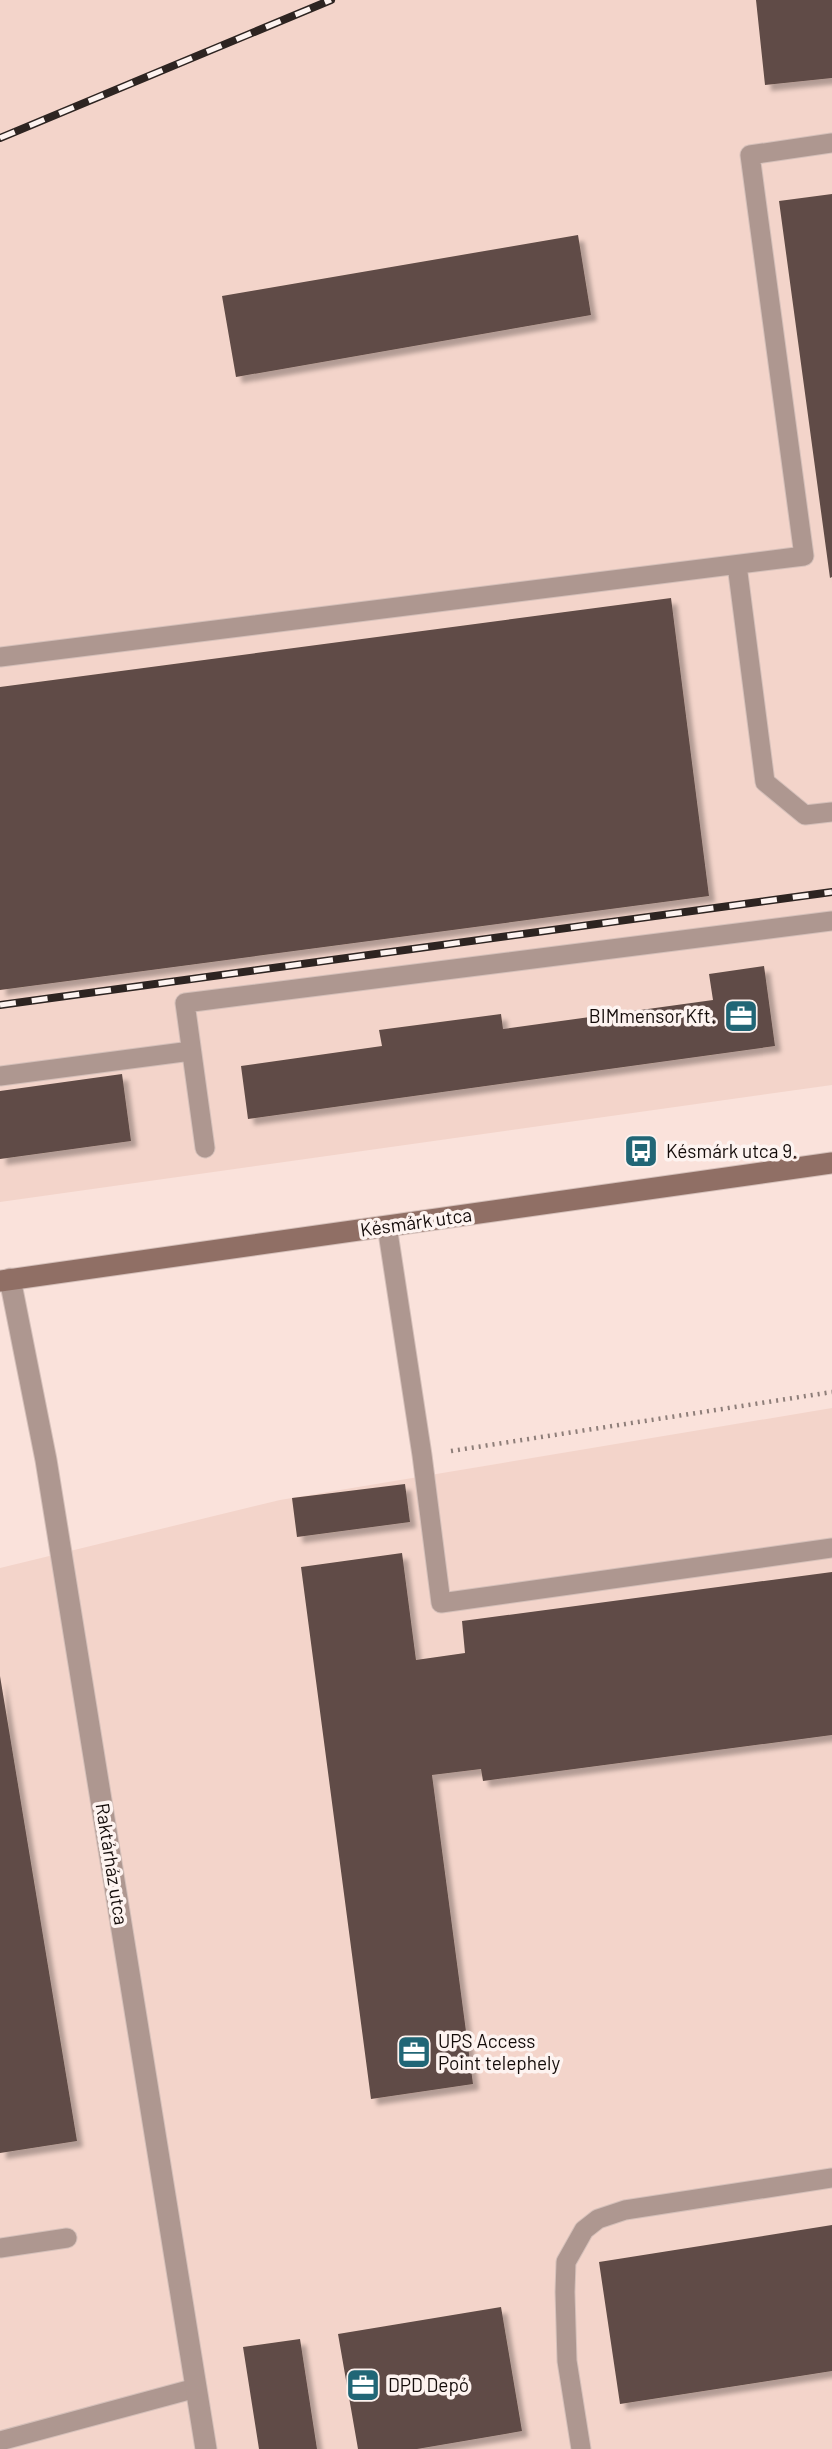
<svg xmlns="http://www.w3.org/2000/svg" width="832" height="2449" viewBox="0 0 832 2449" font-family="Barlow,sans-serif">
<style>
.built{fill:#f3d4ca}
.building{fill:#604c46;filter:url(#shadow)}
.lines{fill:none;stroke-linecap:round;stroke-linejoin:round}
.lane-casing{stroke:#d5c0ba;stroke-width:21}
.street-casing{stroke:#d5c0ba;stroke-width:23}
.secondary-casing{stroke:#d5c0ba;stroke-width:23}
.path{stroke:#8e7e79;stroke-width:4.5;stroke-dasharray:2 5;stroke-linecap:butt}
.lane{stroke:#ae9790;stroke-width:19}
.street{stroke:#ae9790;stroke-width:21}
.secondary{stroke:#906f65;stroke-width:21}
.rail-casing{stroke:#2d2421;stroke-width:8}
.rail{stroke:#fdf3f0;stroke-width:5;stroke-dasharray:16;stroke-linecap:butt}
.labels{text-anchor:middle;stroke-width:7;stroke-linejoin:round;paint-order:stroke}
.poi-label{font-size:19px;fill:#140c0a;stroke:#fdf3f0;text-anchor:start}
.street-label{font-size:19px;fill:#140c0a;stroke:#fdf3f0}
</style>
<defs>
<filter id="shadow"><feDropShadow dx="6" dy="6" stdDeviation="2" flood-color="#0004"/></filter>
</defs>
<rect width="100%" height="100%" fill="#fae2db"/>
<path class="built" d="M0,0H832V1085L0,1202Z
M832,1408V2449H0V1568L280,1500Z"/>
<path class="building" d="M756,0H832V78L765,85Z
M832,194V577L830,578L779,201Z
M578,235L591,315L236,377L222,296Z
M671,598L709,896L0,990V687Z
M764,966L775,1046L248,1119L241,1066L382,1046L379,1030L501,1014L503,1029L713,1000L709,974Z
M122,1074L131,1141L0,1159V1091Z
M405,1484L410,1522L297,1537L292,1498Z
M402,1553L416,1660L465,1653L462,1621L832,1572V1735L483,1781L481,1769L432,1775L473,2084L371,2099L301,1567Z
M0,1676L77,2141L0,2153Z
M832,2225V2371L620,2404L599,2262Z
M501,2307L522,2431L417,2449H358L338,2334Z
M300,2339L317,2449H259L243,2347Z"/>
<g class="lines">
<g class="lane-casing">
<path id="lane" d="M737,565L765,782L805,815L832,812
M0,657L804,556L750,155L832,143
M0,1076L191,1051
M205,1148L185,1003L832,921
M387,1226L422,1455L441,1603L832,1548
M0,2248L67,2238
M0,2441L196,2388
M581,2449L567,2361L565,2292L566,2262L584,2230L598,2219L625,2210L832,2178"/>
</g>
<g class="street-casing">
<path id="street" d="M10,1279L46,1460L206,2449"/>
</g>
<g class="secondary-casing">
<path id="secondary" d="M0,1281L832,1163"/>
</g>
<path class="path" d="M451,1451L832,1392"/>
<use href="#lane" class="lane"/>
<use href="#street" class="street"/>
<use href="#secondary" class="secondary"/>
<g class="rail-casing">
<path id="rail" d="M0,138L331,0
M0,1005L832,892"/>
</g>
<use href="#rail" class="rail"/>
</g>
<defs>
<g id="office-square" transform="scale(1.75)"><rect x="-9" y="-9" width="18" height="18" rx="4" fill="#216676" stroke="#fdf3f0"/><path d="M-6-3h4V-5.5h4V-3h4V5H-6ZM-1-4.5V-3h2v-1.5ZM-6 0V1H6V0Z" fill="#fff"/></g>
<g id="bus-square" transform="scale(1.75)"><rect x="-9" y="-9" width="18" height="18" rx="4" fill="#216676" stroke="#fdf3f0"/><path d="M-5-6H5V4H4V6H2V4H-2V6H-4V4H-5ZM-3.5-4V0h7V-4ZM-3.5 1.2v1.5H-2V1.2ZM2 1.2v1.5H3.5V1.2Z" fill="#fff"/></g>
</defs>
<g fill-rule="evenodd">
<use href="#office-square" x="741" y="1016"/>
<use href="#bus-square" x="641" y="1151"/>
<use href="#office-square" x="414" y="2052"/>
<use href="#office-square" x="363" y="2385"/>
</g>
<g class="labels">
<g class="poi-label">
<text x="716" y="1023" text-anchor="end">BIMmensor Kft.</text>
<text x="666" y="1158">Késmárk utca 9.</text>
<text x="438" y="2048">UPS Access<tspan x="438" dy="22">Point telephely</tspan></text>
<text x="388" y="2392">DPD Depó</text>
</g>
<g class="street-label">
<text transform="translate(416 1222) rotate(-8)" y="7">Késmárk utca</text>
<text transform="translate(112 1864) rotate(81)" y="7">Raktárház utca</text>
</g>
</g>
</svg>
